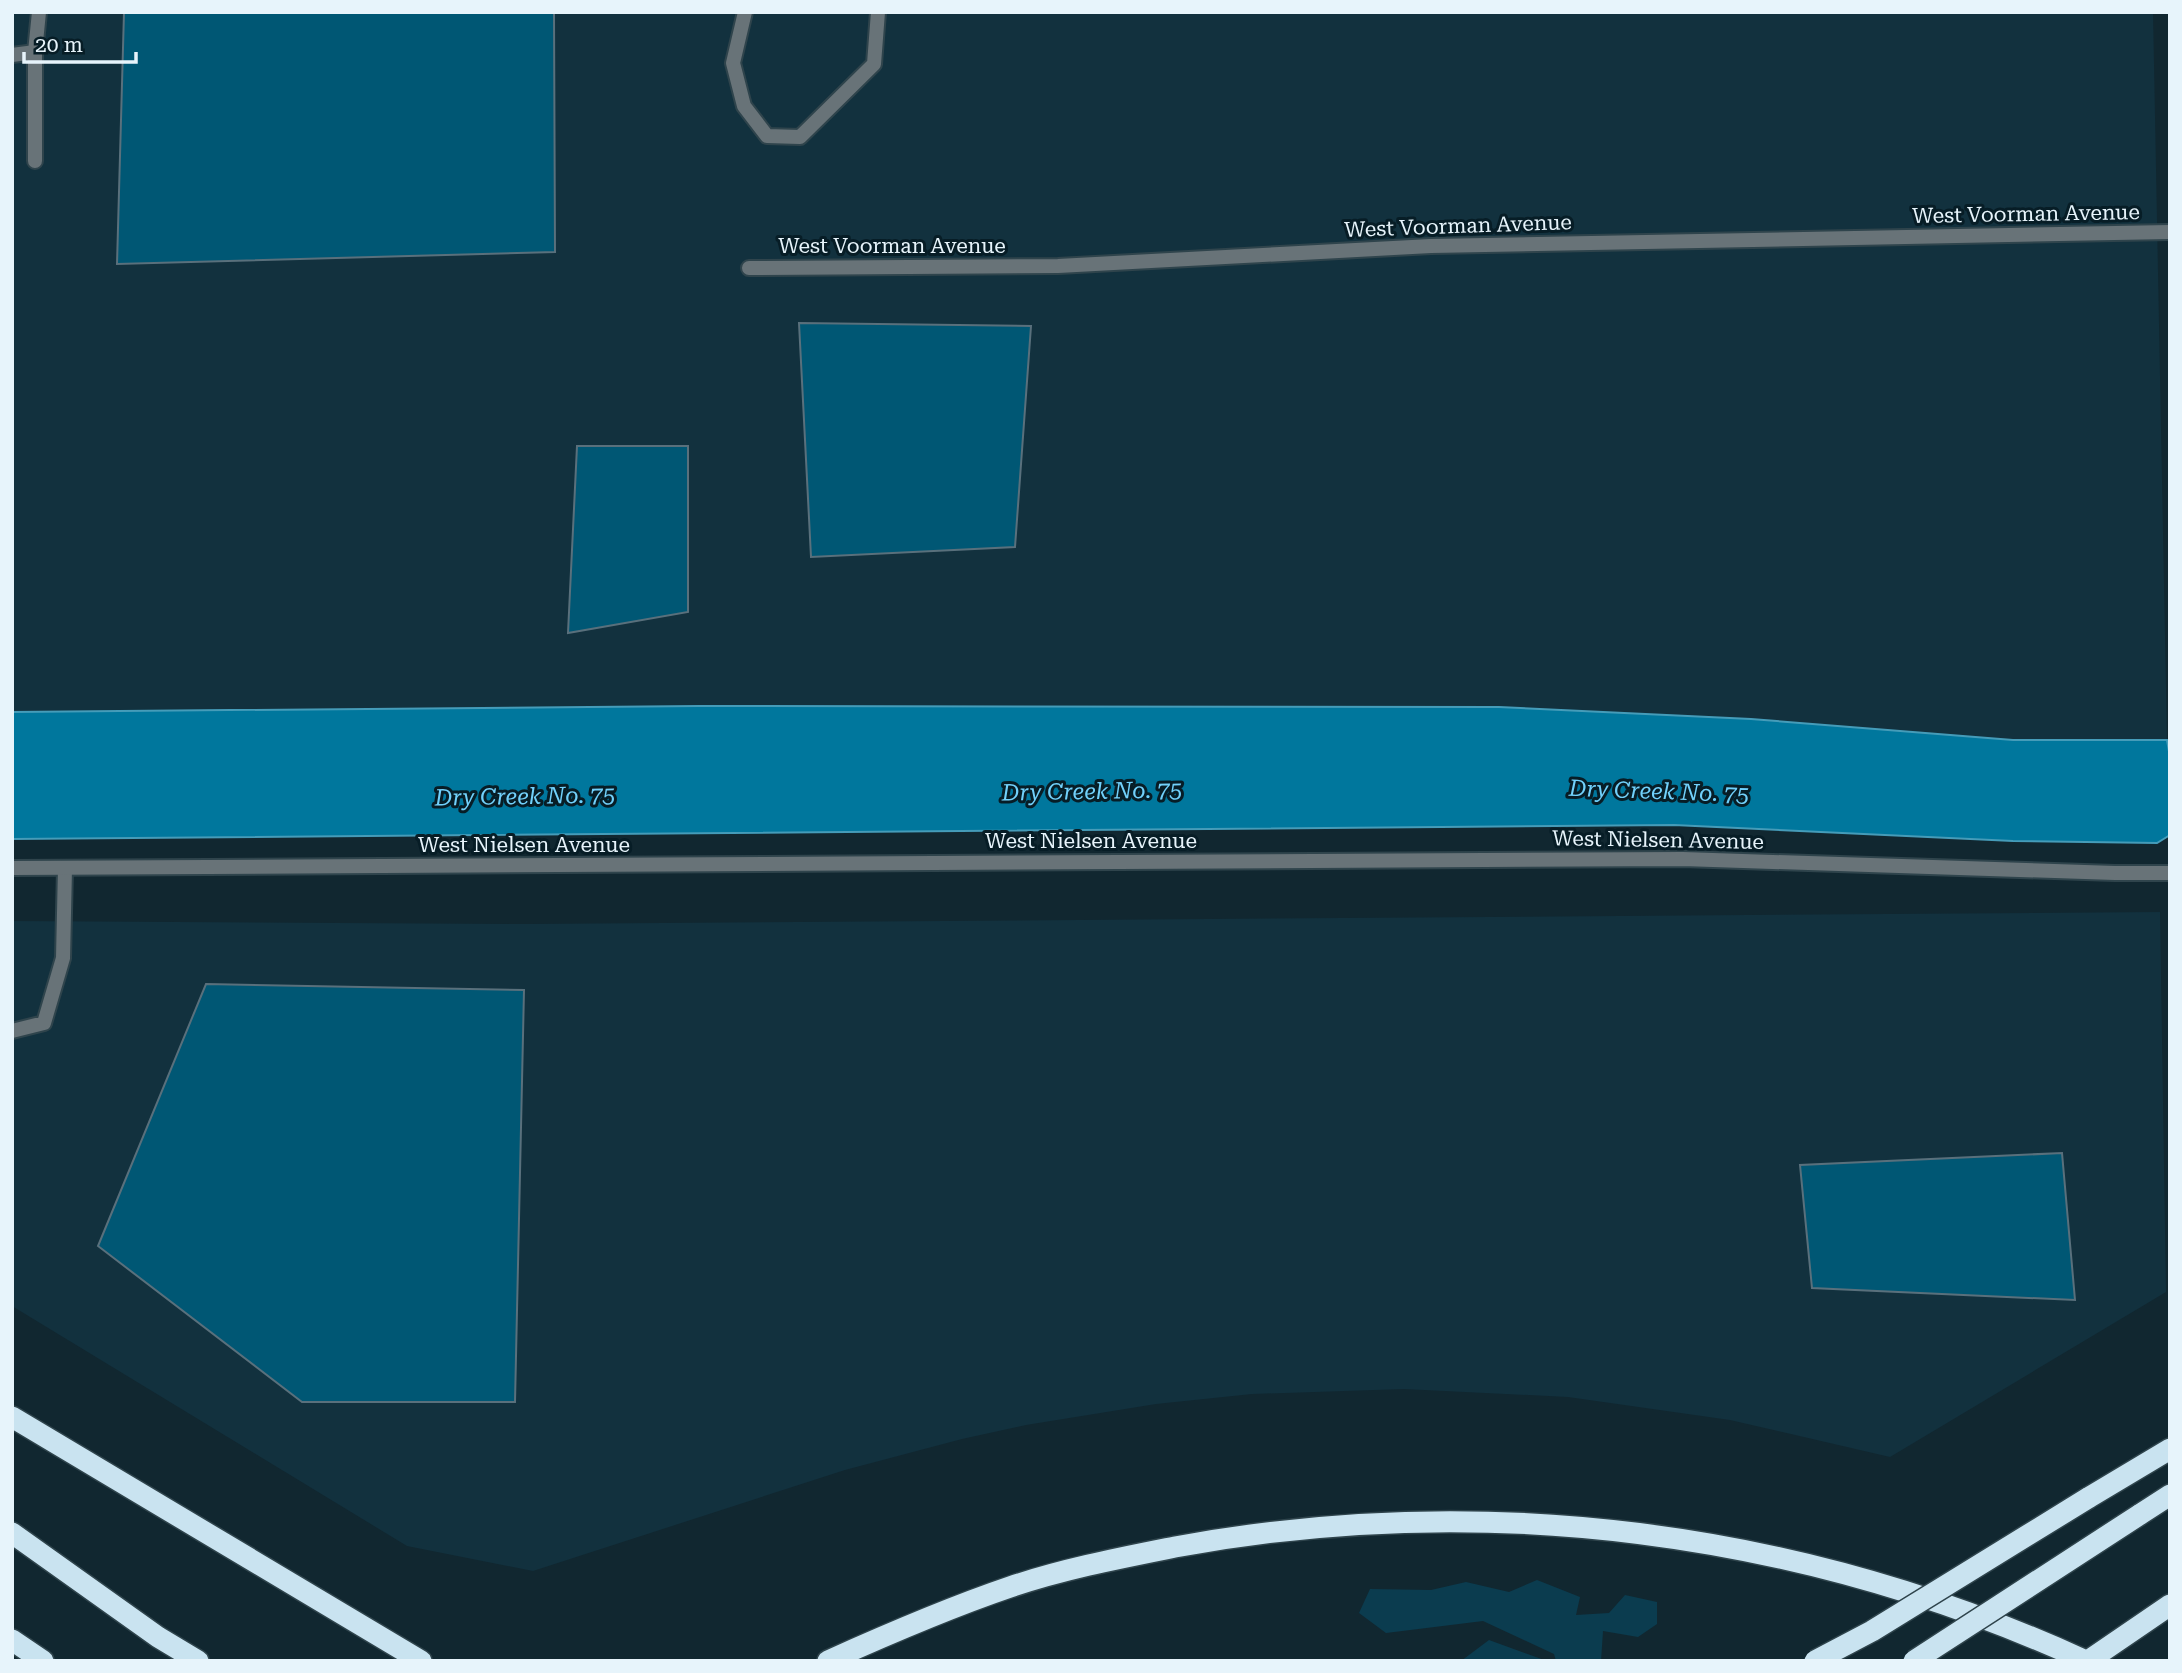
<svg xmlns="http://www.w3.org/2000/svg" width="2182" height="1673" viewBox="0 0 2182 1673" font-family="'Roboto Serif',serif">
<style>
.built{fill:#12313e}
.green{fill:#0b3c4f}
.water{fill:#00779d;stroke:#459cb9;stroke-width:2}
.building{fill:#005774;stroke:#59707c;stroke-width:2}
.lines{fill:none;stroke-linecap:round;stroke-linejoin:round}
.service-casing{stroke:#2f444c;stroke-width:18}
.minor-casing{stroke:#2f444c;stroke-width:18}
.tertiary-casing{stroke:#2f444c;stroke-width:18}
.motorway-casing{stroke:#2f444c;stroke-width:24}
.service{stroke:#687378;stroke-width:14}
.minor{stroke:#687378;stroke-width:14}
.tertiary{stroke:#687378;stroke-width:14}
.motorway{stroke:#c9e3f0;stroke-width:21}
.motorway-bridge-casing{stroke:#2f444c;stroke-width:24;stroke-linecap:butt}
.motorway-bridge{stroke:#c9e3f0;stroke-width:21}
.labels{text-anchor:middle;stroke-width:6;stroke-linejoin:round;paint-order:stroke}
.street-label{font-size:21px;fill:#e7f4fb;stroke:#071d26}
.water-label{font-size:23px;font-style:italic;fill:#71d1fb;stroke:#071d26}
</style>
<rect width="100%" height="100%" fill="#112730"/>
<path class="built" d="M12,12H2153L2167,740H2013L1751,719L1499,707L698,706L12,712Z
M2160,912L2166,1292L1890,1457L1730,1420L1568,1397L1404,1389L1252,1394L1156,1404L1026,1425L962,1439L845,1470L533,1571L407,1546L12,1306V921L529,924Z"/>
<path class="green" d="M1537,1580L1580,1597L1576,1615L1609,1613L1625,1595L1657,1602V1624L1638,1637L1603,1631L1601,1661H1556L1554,1654L1483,1621L1386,1633L1359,1613L1370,1589L1431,1590L1466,1582L1509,1592Z
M1489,1640L1547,1661H1461Z"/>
<path class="water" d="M698,706L1499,707L1751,719L2013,740H2167L2170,757V835L2157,843L2013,841L1674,825L12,839V712Z"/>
<path class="building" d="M124,12H554L555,252L117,264Z
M799,323L1031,326L1015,547L811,557Z
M577,446H688V612L568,633Z
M206,984L524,990L515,1402H302L98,1246Z
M2062,1153L2075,1300L1812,1288L1800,1165Z"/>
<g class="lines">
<g class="service-casing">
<path id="service" d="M745,12L733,63L744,106L767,136L800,137L874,64L878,12
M35,52V161
M12,55L35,52L39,12
M12,1031L44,1023L63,958L65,868"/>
</g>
<g class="minor-casing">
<path id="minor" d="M749,268L1058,266L1431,246L2170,232"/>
</g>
<g class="tertiary-casing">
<path id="tertiary" d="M12,868L1683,859L2115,873H2170"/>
</g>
<g class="motorway-casing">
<path id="motorway" d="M12,1417L421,1661
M2088,1498L2170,1449
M2139,1515L2170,1495
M12,1533L158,1637L198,1661
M12,1640L43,1661
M828,1661C888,1634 948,1608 1010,1587C1063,1569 1120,1558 1175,1547C1483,1490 1800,1530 2086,1661
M2088,1661L2170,1605"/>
</g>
<use href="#service" class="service"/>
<use href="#minor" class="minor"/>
<use href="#tertiary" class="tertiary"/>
<use href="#motorway" class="motorway"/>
<g class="motorway-bridge-casing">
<path id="motorway-bridge" d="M1815,1661L1872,1631L2088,1498
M1914,1661L2139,1515"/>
</g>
<use href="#motorway-bridge" class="motorway-bridge"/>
</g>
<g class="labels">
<g class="street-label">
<text transform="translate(2026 214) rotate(-1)" y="7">West Voorman Avenue</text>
<text transform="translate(1458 226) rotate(-2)" y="7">West Voorman Avenue</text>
<text x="892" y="253">West Voorman Avenue</text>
<text transform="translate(1658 840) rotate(1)" y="7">West Nielsen Avenue</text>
<text x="1091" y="848">West Nielsen Avenue</text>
<text x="524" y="852">West Nielsen Avenue</text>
</g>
<g class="water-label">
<text transform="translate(1092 791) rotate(-1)" y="8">Dry Creek No. 75</text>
<text transform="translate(1659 791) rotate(2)" y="8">Dry Creek No. 75</text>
<text transform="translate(525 796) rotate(-1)" y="8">Dry Creek No. 75</text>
</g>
</g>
<rect width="2182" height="1673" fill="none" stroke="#e7f4fb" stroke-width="28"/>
<path d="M24 52v10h112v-10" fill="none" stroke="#e7f4fb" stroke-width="3.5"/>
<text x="35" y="52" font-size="21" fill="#e7f4fb" stroke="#071d26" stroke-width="5" paint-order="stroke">20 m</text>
</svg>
